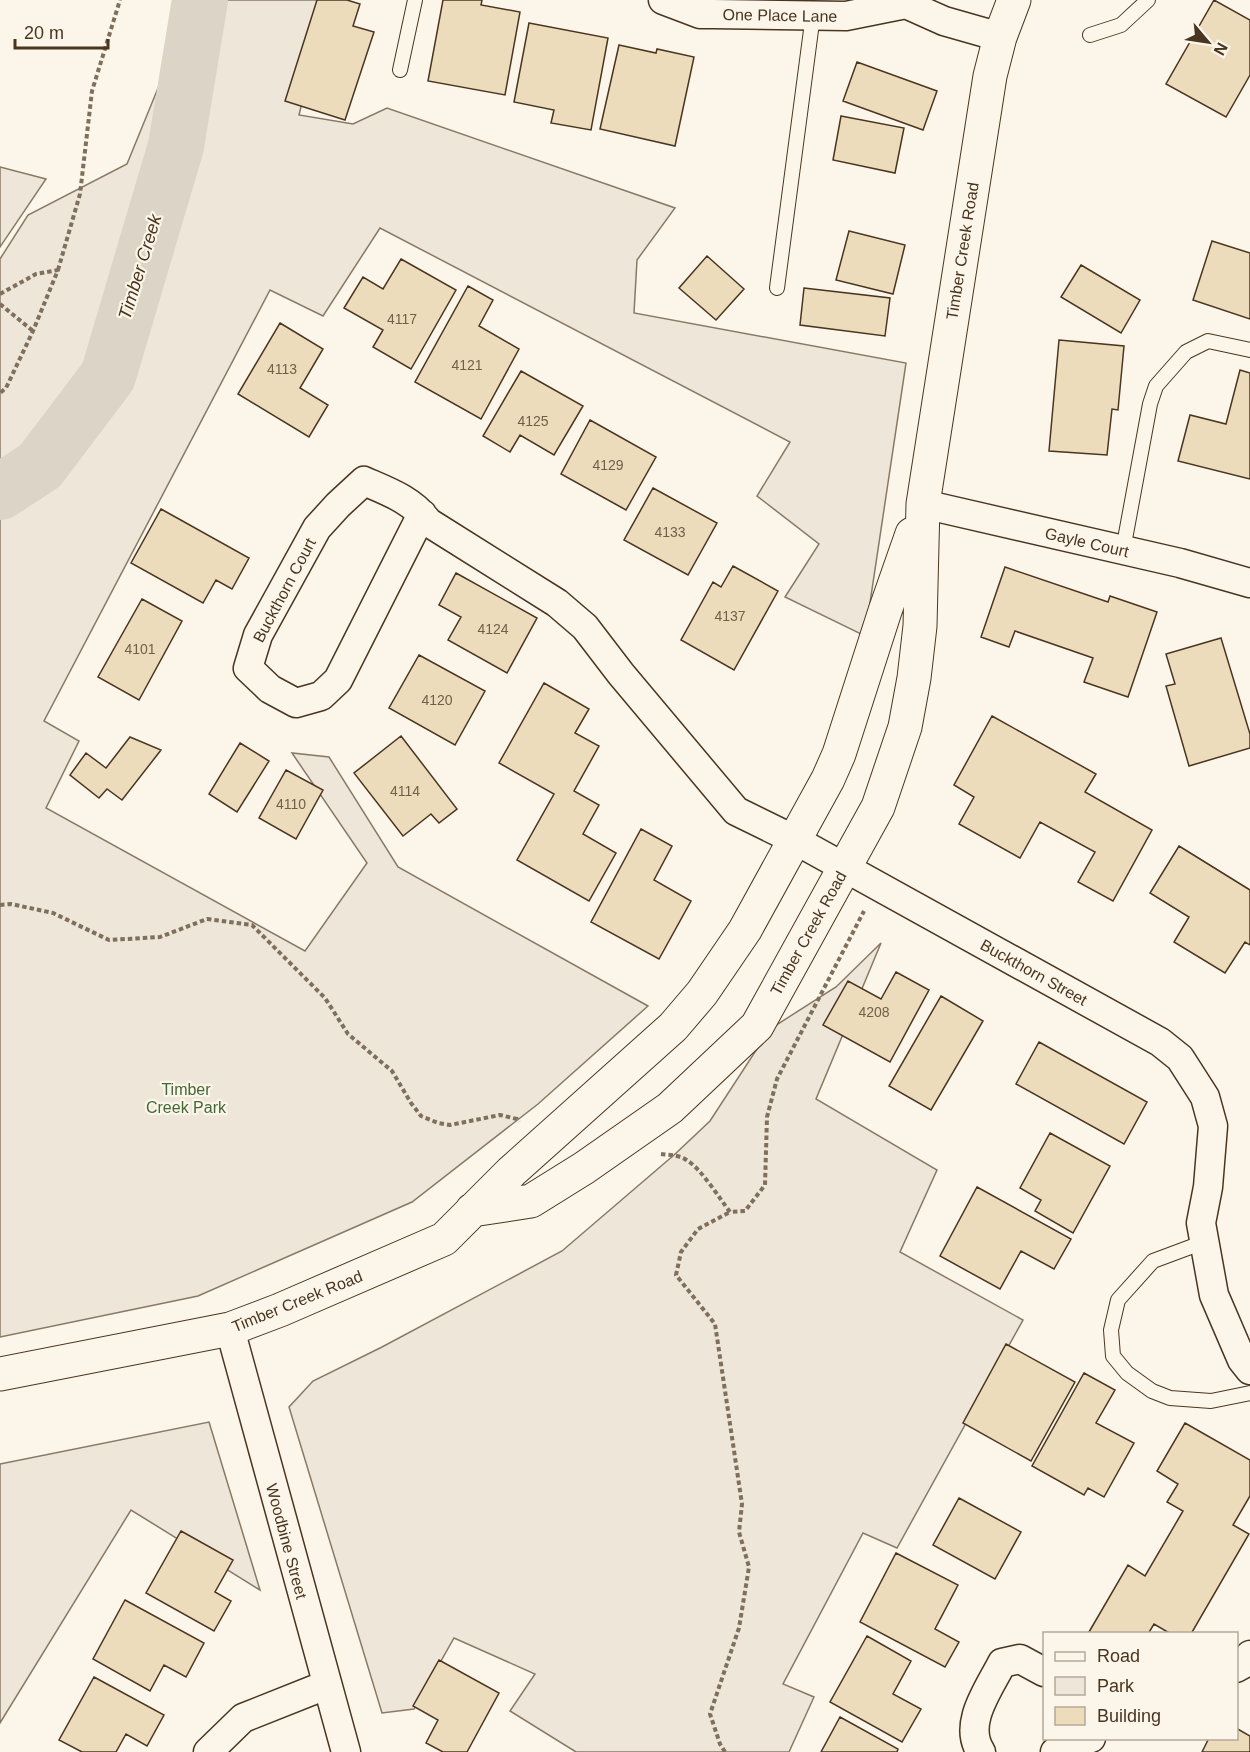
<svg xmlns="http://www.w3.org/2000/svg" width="1250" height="1752" viewBox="0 0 1250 1752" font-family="Helvetica,sans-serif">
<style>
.park{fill:#ede6d9;stroke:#887966;stroke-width:1.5}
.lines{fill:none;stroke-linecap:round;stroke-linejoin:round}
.river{stroke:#dcd4c6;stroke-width:56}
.building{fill:#ecdcbc;stroke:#4a3520;stroke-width:1.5}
.service-casing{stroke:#4a3520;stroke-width:16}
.minor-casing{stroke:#4a3520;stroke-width:31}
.tertiary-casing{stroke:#4a3520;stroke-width:35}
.path{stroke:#7f6f5c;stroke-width:4;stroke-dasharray:4.5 3;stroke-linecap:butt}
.service{stroke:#fbf6e9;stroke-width:14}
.minor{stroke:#fbf6e9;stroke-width:28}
.tertiary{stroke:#fbf6e9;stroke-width:33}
.labels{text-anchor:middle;stroke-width:4.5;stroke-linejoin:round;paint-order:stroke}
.number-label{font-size:14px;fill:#725f47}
.street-label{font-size:16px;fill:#4a3520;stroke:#fbf6e9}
.park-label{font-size:16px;fill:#436837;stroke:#fbf6e9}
.water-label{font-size:18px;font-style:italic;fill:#4a3520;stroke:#fbf6e9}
</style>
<rect width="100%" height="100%" fill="#fbf6e9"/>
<path class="park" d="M194,0H327L299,115L353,124L387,108L675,208L637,260L634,313L906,363L865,636L785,597L819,544L757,496L790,442L380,228L323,316L270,290L44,721L79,741L46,808L305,951L367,863L292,753L329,757L398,867L648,1006L538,1104L412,1202L198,1296L0,1337V259L28,215L127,164Z
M0,167L46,179L0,247Z
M881,943L816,1099L937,1170L900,1252L1023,1320L897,1548L863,1533L783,1684L814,1697L789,1752H576L510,1711L535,1674L454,1638L414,1709L382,1713L289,1407L313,1381L382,1347L562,1251L674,1155L710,1121L770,1029L836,987Z
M209,1422L260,1590L131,1510L0,1723V1464Z"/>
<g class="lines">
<path class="river" d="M0,492L40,466L108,376L176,146L200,0"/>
</g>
<path class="building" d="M317,0H347L360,4L353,26L374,32L345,120L285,101Z
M443,0H482L481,5L520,12L505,95L428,81Z
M1214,0L1250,20V75L1226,117L1166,84Z
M529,23L608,38L591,130L551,123L554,110L514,102Z
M619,45L656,53L657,49L694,57L675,146L600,129Z
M857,62L937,91L923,130L843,101Z
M841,116L904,128L895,173L833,160Z
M849,231L905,245L893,294L836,280Z
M1212,241L1250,253V319L1193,300Z
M707,256L744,289L716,320L679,288Z
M401,259L456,290L411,369L373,347L383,330L344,308L363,277L383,289Z
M1081,265L1140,300L1121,333L1061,297Z
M468,286L493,300L479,326L519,349L481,419L415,382Z
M804,288L890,298L885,336L800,325Z
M280,323L323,349L300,388L328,405L309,437L238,394Z
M1059,340L1124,346L1118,410L1112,409L1107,455L1049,451Z
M1240,370L1250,373V479L1178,461L1190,415L1226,424Z
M521,371L583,406L554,455L520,435L510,452L483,436Z
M590,420L656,457L626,510L561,474Z
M653,488L717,523L688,575L624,540Z
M161,509L249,558L232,589L216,580L203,603L131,563Z
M733,566L778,591L734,670L681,640L713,582L721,587Z
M1005,567L1108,602L1110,596L1157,612L1128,697L1084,682L1093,658L1015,631L1009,647L981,637Z
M456,573L537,618L507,673L448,640L461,617L439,605Z
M142,599L182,621L139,700L98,677Z
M1221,638L1250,734V748L1189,766L1166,686L1175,684L1166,654Z
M419,655L485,691L455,745L389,708Z
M544,683L589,709L575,733L599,746L574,791L599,805L583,834L616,853L589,901L517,860L554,794L499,763Z
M992,716L1096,774L1085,792L1152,830L1113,901L1078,882L1095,852L1040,822L1020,858L959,824L974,797L954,785Z
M401,736L457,809L439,823L431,814L403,836L354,773Z
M130,737L161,750L122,800L107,789L99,798L70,775L86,753L106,768Z
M240,743L269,761L237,812L209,794Z
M286,770L323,790L296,839L259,818Z
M641,829L672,846L654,880L691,901L659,959L591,922Z
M1179,846L1250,890V945L1245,942L1225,973L1174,942L1189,917L1150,893Z
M896,972L929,990L890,1062L823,1025L848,981L881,999Z
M941,996L983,1021L931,1110L889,1086Z
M1039,1042L1147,1102L1124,1144L1016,1084Z
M1050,1133L1110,1166L1073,1233L1035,1211L1041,1200L1020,1188Z
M977,1187L1071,1239L1054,1269L1021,1251L1000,1289L940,1256Z
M1006,1344L1075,1382L1031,1461L963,1423Z
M1084,1373L1115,1390L1096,1423L1134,1443L1104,1497L1088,1488L1084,1495L1032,1466Z
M1185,1423L1250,1460V1496L1233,1525L1249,1534L1191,1634H1171L1154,1624L1148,1634H1091L1089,1632L1128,1565L1145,1576L1183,1511L1167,1502L1178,1484L1157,1471Z
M959,1498L1021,1532L995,1579L933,1545Z
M181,1531L233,1560L215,1592L231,1601L214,1631L146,1593Z
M896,1553L958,1585L935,1629L959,1642L945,1667L860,1622Z
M125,1600L204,1643L186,1677L164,1665L150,1691L93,1659Z
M867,1636L911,1661L893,1694L921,1709L902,1742L830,1702Z
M439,1660L499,1693L467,1752H443L426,1743L438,1720L413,1706Z
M94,1677L164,1715L147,1746L126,1734L116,1752H82L59,1740Z
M840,1717L898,1749L897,1752H821Z
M1236,1728L1250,1736V1752H1202L1209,1738H1236Z"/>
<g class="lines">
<g class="service-casing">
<path id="service" d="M1090,35L1121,25L1148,0
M400,70L415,0
M777,288L813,15
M1123,550L1150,404L1156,386L1186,352L1208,341L1250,350
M1204,1242L1153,1261L1118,1300L1111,1330L1113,1356L1127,1373L1152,1391L1170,1398L1211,1401L1250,1393"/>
</g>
<g class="minor-casing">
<path id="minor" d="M663,0L700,14H713L846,16L906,4L944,21L1000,37
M923,504L1180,563L1250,583
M422,514L338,680L321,696L296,703L270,689L248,668L258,635L317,528L338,505L364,481C387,491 413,500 428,522L557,603L585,627L621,674L736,811L795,840L1160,1042L1180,1058L1205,1097L1213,1126L1208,1187L1201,1223L1214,1295L1242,1360L1250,1370
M230,1329L346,1752
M1236,1668L1245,1663L1250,1655
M208,1752L243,1718L326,1685
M981,1752C962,1724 989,1689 1002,1663L1020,1659L1044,1672
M1055,1752L1091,1738"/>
</g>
<g class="tertiary-casing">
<path id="tertiary" d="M472,1210L531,1201L584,1168L670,1108L757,1026L878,807L905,727L914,678L920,626L923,504L990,76L1000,37L1014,0
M0,1374L230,1329L280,1310L444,1239L511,1172L673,1027L702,993L745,930L828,779L839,754L885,611L912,534"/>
</g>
<path class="path" d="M58,270L80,194L92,91L120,0
M0,294L36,274L58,270L33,331L6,388L0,393
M0,304L33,331
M0,905L11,904L53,913L109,940L160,937L207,919L252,925L325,998L348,1034L392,1071L411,1103L421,1116L438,1123L450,1125L500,1115L517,1119L519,1122
M661,1154C670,1155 680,1155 688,1161C702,1170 720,1199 730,1212L745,1211L765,1185L767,1117L777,1079L864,911
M725,1752L720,1744L710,1714L739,1628L749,1567L739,1532L742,1504L715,1324L676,1275L681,1252L698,1229L730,1212"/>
<use href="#service" class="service"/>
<use href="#minor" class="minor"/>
<use href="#tertiary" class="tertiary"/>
</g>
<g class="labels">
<g class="number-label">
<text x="402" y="324">4117</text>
<text x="467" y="370">4121</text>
<text x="282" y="374">4113</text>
<text x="533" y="426">4125</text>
<text x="608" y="470">4129</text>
<text x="670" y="537">4133</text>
<text x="730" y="621">4137</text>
<text x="493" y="634">4124</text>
<text x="140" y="654">4101</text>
<text x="437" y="705">4120</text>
<text x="405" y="796">4114</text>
<text x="291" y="809">4110</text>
<text x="874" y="1017">4208</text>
</g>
<g class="street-label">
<text transform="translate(780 15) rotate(1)" y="6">One Place Lane</text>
<text transform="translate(962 251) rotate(-81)" y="6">Timber Creek Road</text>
<text transform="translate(1087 542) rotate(13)" y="6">Gayle Court</text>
<text transform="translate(284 590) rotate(-62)" y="6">Buckthorn Court</text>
<text transform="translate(808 933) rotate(-61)" y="6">Timber Creek Road</text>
<text transform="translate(1034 972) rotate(29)" y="6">Buckthorn Street</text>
<text transform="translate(297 1301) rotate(-22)" y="6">Timber Creek Road</text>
<text transform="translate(287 1541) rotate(75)" y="6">Woodbine Street</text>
</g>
<g class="park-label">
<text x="186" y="1095">Timber<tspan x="186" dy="18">Creek Park</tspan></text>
</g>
<g class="water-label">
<text transform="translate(140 267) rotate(-73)" y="6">Timber Creek</text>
</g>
</g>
<rect x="1043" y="1632" width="195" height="108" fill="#fbf6e9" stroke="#b4a999" stroke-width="1.5"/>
<rect x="1055" y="1652" width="30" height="9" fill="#fbf6e9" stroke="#b4a999" stroke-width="1.5"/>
<text x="1097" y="1662" font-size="18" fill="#4a3520">Road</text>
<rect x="1055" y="1677" width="30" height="18" fill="#ede6d9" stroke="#b4a999" stroke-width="1.5"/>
<text x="1097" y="1692" font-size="18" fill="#4a3520">Park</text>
<rect x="1055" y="1707" width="30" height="18" fill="#ecdcbc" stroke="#b4a999" stroke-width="1.5"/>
<text x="1097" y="1722" font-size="18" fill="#4a3520">Building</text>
<g transform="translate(1208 42) rotate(119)" stroke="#fbf6e9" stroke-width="4.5" paint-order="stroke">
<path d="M0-4.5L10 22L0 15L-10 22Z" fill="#4a3520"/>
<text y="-9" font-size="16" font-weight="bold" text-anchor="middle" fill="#4a3520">N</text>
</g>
<path d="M15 39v9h93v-9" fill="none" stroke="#4a3520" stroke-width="3"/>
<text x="24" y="39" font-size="18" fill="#4a3520" stroke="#fbf6e9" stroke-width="4.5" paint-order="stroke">20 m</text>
</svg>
